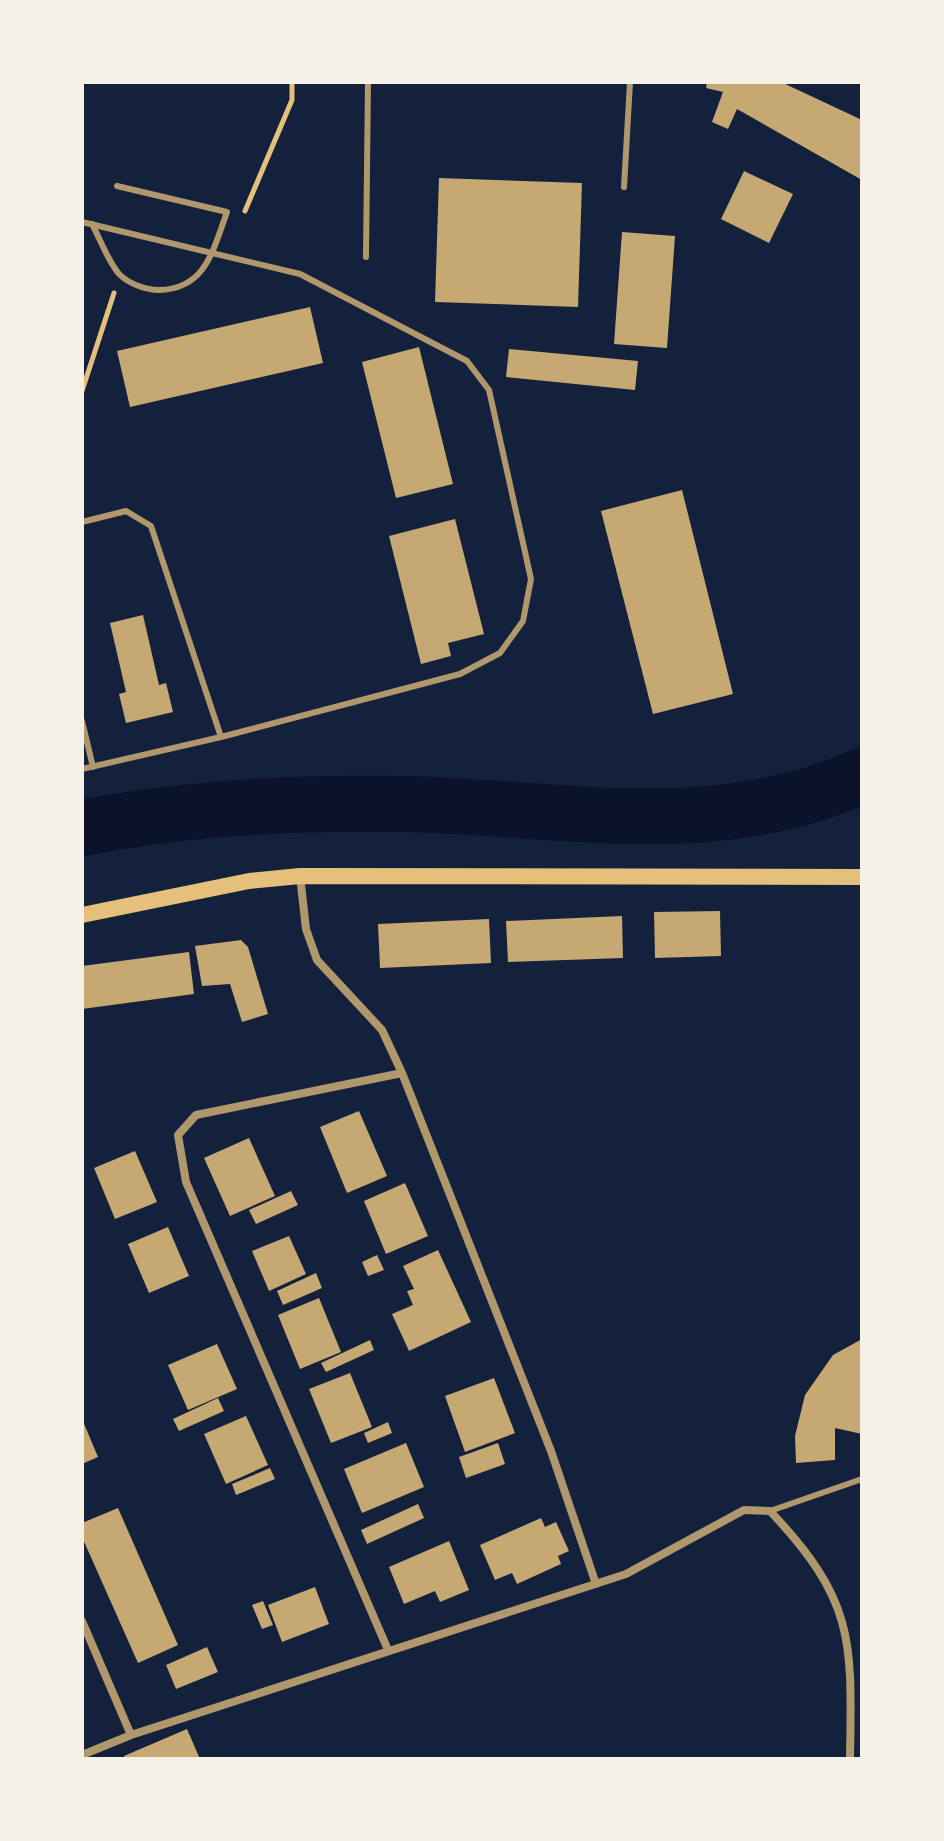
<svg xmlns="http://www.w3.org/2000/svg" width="944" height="1841" viewBox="0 0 944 1841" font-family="'Asap Condensed',sans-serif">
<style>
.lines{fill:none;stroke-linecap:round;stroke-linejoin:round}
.river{stroke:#0b132b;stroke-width:56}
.building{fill:#c6a872}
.path{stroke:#e5c07b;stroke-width:5}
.service{stroke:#b1986c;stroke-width:6}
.minor{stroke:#b1986c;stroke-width:8}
.secondary{stroke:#e5c07b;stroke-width:16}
</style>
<rect width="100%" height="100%" fill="#14213d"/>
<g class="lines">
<path class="river" d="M82,828C186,808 296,802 402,804C560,807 711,843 862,776"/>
</g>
<path class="building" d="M707,82H781L862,120V180L737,109L728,129L712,122L723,92L706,88Z
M744,171L793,194L769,243L721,219Z
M439,178L582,183L578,307L435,302Z
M622,232L675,236L667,348L614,344Z
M310,307L323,363L130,407L117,351Z
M419,347L453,484L396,498L362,362Z
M509,349L638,361L635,390L506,377Z
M682,490L733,694L653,714L601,511Z
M455,519L484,634L448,643L451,656L421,664L389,536Z
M143,615L159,685L166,683L173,712L126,723L119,694L126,692L110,623Z
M720,911L721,956L655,958L654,912Z
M622,916L623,958L508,962L506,921Z
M489,919L491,963L380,968L378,924Z
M241,940L248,947L268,1014L242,1022L230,984L202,986L195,946Z
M189,952L194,994L82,1009V966Z
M359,1111L387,1176L347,1193L320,1127Z
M249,1138L275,1196L230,1216L204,1158Z
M135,1151L157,1202L115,1219L94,1168Z
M405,1183L428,1236L386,1254L364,1201Z
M291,1191L298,1205L256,1224L249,1210Z
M168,1227L189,1276L149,1293L128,1244Z
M289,1236L306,1274L269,1291L252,1251Z
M438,1250L471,1322L409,1351L392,1314L413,1305L407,1291L414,1289L403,1266Z
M377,1255L384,1270L368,1276L362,1262Z
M316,1273L322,1288L283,1305L277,1291Z
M319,1298L341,1352L300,1369L278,1315Z
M862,1339V1434L835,1428V1460L796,1463L795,1436L805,1395L833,1355Z
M370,1340L374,1350L326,1372L321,1363Z
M217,1344L237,1389L188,1410L168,1365Z
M350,1373L372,1427L331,1443L309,1389Z
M494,1378L515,1433L465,1452L445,1396Z
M218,1398L224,1411L179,1431L173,1419Z
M246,1416L268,1465L226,1484L204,1434Z
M82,1419L98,1457L82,1464Z
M388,1422L392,1433L368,1443L364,1433Z
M406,1443L424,1487L362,1513L344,1469Z
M498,1443L505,1464L466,1478L459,1457Z
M270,1468L275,1479L236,1495L232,1484Z
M418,1504L424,1518L367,1544L361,1530Z
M118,1508L178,1645L138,1663L82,1537V1523Z
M541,1518L545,1527L556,1522L569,1551L558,1556L561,1564L517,1584L512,1573L495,1580L480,1545Z
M449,1541L469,1590L440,1602L435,1591L404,1604L389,1567Z
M315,1587L329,1624L282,1642L268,1605Z
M263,1601L273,1625L262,1629L252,1605Z
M207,1647L218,1672L176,1689L166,1665Z
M187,1729L200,1759H125L124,1756Z"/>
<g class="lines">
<path class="path" d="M245,211L292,100V82
M82,391L114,293"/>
<path class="service" d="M624,187L630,82
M82,222L300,274L467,361L489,390L531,579L523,621L500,653L460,674L221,737L82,769
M92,224C100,239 108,261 119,274C129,284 146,290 159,290C206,289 213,250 227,212L117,186
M366,257L368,82
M82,522L126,511L151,526L221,737
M82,721L93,767
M770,1511L862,1479"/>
<path class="minor" d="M300,876L306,929L317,960L382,1030L402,1073L551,1451L596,1584
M82,1621L131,1735
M388,1650L186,1182L178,1135L196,1115L402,1073
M82,1755L131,1735L626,1574L744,1510L770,1511C855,1601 852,1640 850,1759"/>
<path class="secondary" d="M82,915L249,881L300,876L862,877"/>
</g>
<rect width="944" height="1841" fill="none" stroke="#f6f1e7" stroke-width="168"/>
</svg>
